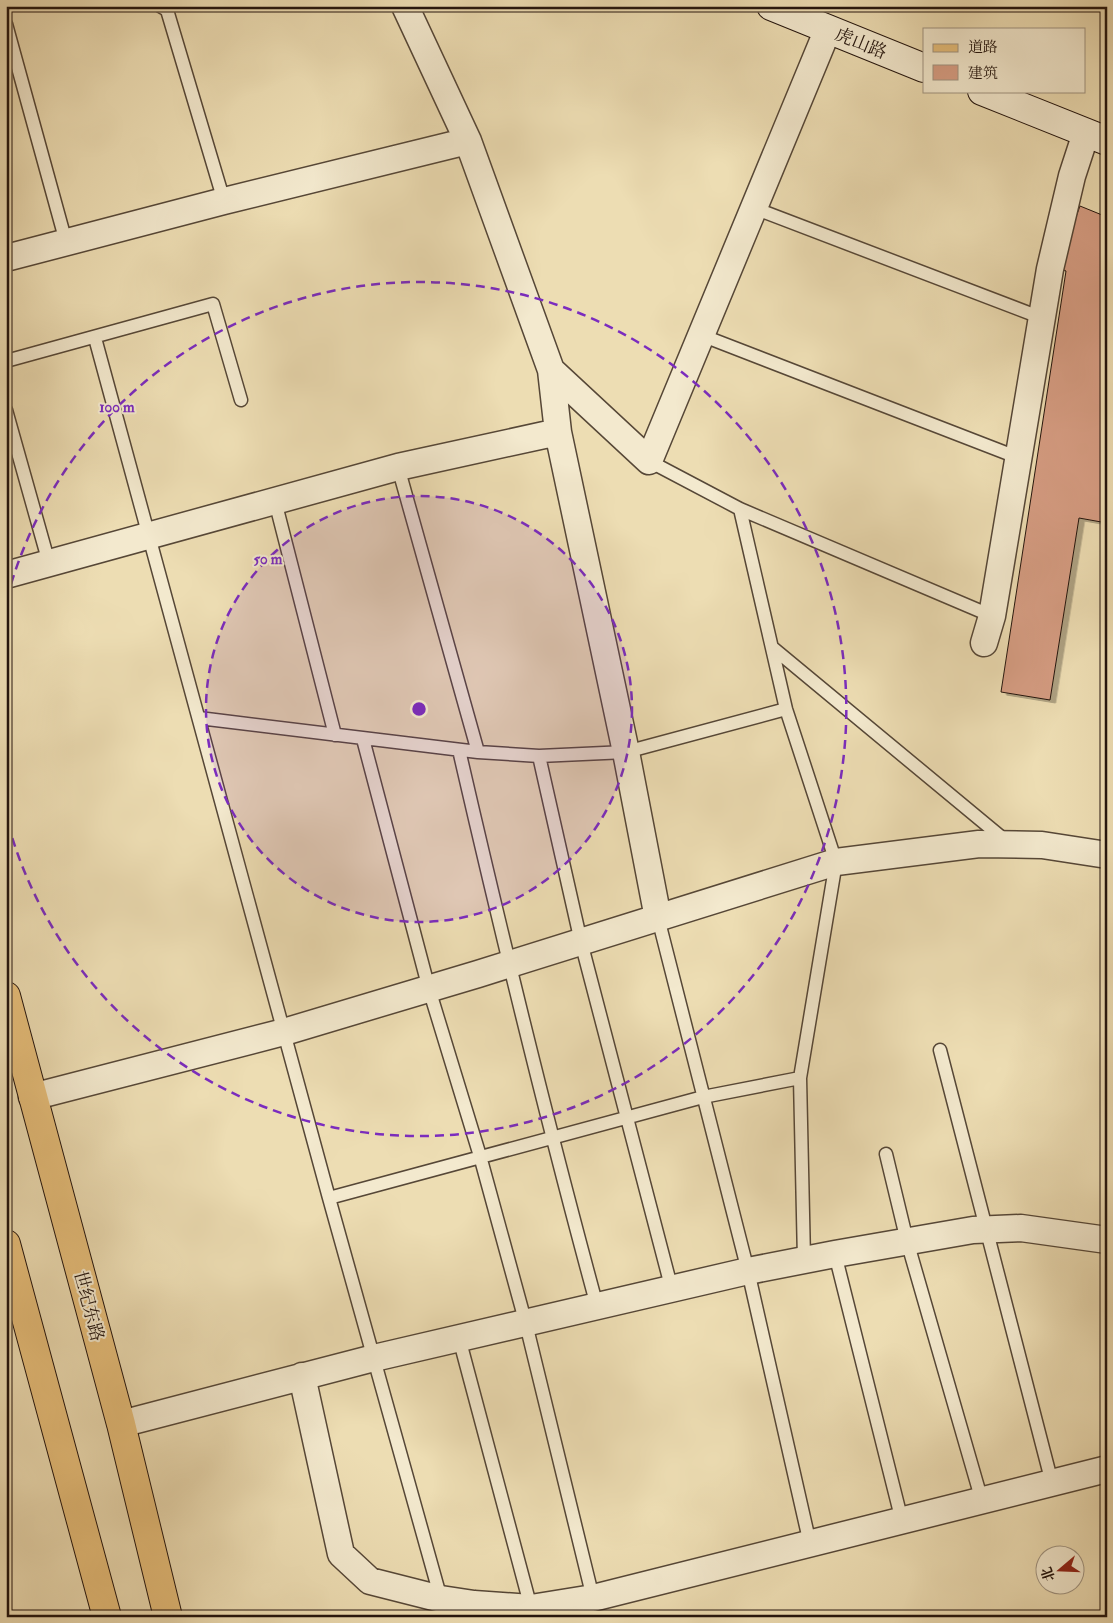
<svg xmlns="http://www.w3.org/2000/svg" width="1113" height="1623" viewBox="0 0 1113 1623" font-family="'IM FELL Double Pica','Noto Serif SC',serif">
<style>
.building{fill:#d69d83;stroke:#24150e;filter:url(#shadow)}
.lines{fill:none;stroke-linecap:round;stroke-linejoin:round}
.lane-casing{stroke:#564737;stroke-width:15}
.street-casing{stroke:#564737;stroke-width:29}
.secondary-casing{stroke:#24150e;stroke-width:30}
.primary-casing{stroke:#24150e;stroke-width:30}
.lane{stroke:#f3e9ce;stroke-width:12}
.street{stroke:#f3e9ce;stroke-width:26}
.secondary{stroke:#f3e9ce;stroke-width:28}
.primary{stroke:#e6be7a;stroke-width:28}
.ring{fill:none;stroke:#7b2cbf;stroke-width:2.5;stroke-dasharray:9 6}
.labels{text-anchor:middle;stroke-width:4;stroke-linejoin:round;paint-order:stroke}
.street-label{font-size:18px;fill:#24150e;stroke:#f3e9ce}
.centre{fill:#7b2cbf;stroke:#f3e9ce;stroke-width:2.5}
.ring-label{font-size:15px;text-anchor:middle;font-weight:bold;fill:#7b2cbf;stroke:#f3e9ce;stroke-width:4;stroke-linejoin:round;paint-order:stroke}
</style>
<defs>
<filter id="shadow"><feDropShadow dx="5.5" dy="3" stdDeviation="0" flood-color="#0004"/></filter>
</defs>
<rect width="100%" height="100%" fill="#edddb3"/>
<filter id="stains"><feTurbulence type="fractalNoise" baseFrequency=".004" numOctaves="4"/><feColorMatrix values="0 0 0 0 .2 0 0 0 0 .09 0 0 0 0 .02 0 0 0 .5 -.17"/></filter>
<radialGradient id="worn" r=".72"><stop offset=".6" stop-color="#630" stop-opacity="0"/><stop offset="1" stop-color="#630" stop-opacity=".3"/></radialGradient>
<path class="building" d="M1080,206L1107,217V523L1079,518L1050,700L1001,692L1066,271L1057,267Z"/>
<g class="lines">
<g class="lane-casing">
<path id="lane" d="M160,6L167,10L224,201
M6,24L66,242
M754,208L1042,318
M701,335L1019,458
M95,338L329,1198L441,1599
M6,361L213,304L241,400
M6,410L49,563
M649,461L740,509L992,616
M398,467L478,752
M275,501L335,735
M740,509L786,709L836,862L800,1078L804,1260
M773,648L1006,841
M199,718L478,752L539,756L626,752L786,709
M363,739L429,989L480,1156L526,1324L593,1598
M459,750C502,937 547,1122 597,1306
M539,756L581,942L672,1290
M658,918L748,1271L810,1544
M940,1050L1052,1483
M886,1154L907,1241L982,1501
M329,1198L703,1097L800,1078
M835,1254L902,1521
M459,1338L531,1608"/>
</g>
<g class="street-casing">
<path id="street" d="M405,6L468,141L551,370L558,432L626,752L658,918
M6,258L224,201L468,141
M551,370L649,461L828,29
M6,575L398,467L558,432
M984,643L992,616L1050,269L1072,176L1086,133
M32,1097L284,1032L478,974L836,862L979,844L1042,845L1107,855
M302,1376L341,1554L370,1581L441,1599L474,1604L531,1608L593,1598L1107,1469
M121,1424L374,1358L748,1271L835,1254L973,1230L1021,1228L1107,1240"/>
</g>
<g class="secondary-casing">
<path id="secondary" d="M771,6L924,68
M982,91L1107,141"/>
</g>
<g class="primary-casing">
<path id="primary" d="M6,996L121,1424L168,1617
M6,1244L107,1617"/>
</g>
<use href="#lane" class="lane"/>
<use href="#street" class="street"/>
<use href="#secondary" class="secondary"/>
<use href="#primary" class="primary"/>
</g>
<circle cx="419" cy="709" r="213" fill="#7b2cbf" fill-opacity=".12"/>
<g class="ring">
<circle cx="419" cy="709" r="213"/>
<path d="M7 598A427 427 0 1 1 7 820"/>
</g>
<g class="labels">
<g class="street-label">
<text transform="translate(861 43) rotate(22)" y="6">虎山路</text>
<text transform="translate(89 1306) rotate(75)" y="6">世纪东路</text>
</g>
</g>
<circle cx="419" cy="709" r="8" class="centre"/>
<g class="ring-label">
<text x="117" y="412">100 m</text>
<text x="268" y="564">50 m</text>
</g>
<rect width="1113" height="1623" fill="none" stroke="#edddb3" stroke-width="25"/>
<rect x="8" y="8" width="1098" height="1608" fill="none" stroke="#24150e" stroke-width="2.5"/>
<rect x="12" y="12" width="1088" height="1598" fill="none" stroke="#24150e"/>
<rect x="923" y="28" width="162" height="65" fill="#f3e9ce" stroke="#a09481"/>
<rect x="933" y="44" width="25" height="8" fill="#e6be7a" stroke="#a09481"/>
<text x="968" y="52" font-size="15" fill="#24150e">道路</text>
<rect x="933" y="65" width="25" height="15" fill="#d69d83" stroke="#a09481"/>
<text x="968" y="78" font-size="15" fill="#24150e">建筑</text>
<g transform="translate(1060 1570) rotate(251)"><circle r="24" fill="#f3e9ce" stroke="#a09481"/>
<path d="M0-4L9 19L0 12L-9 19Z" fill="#8f2418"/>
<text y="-8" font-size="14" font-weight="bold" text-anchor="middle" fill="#24150e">北</text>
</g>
<rect width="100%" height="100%" filter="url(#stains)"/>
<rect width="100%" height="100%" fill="url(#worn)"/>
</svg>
